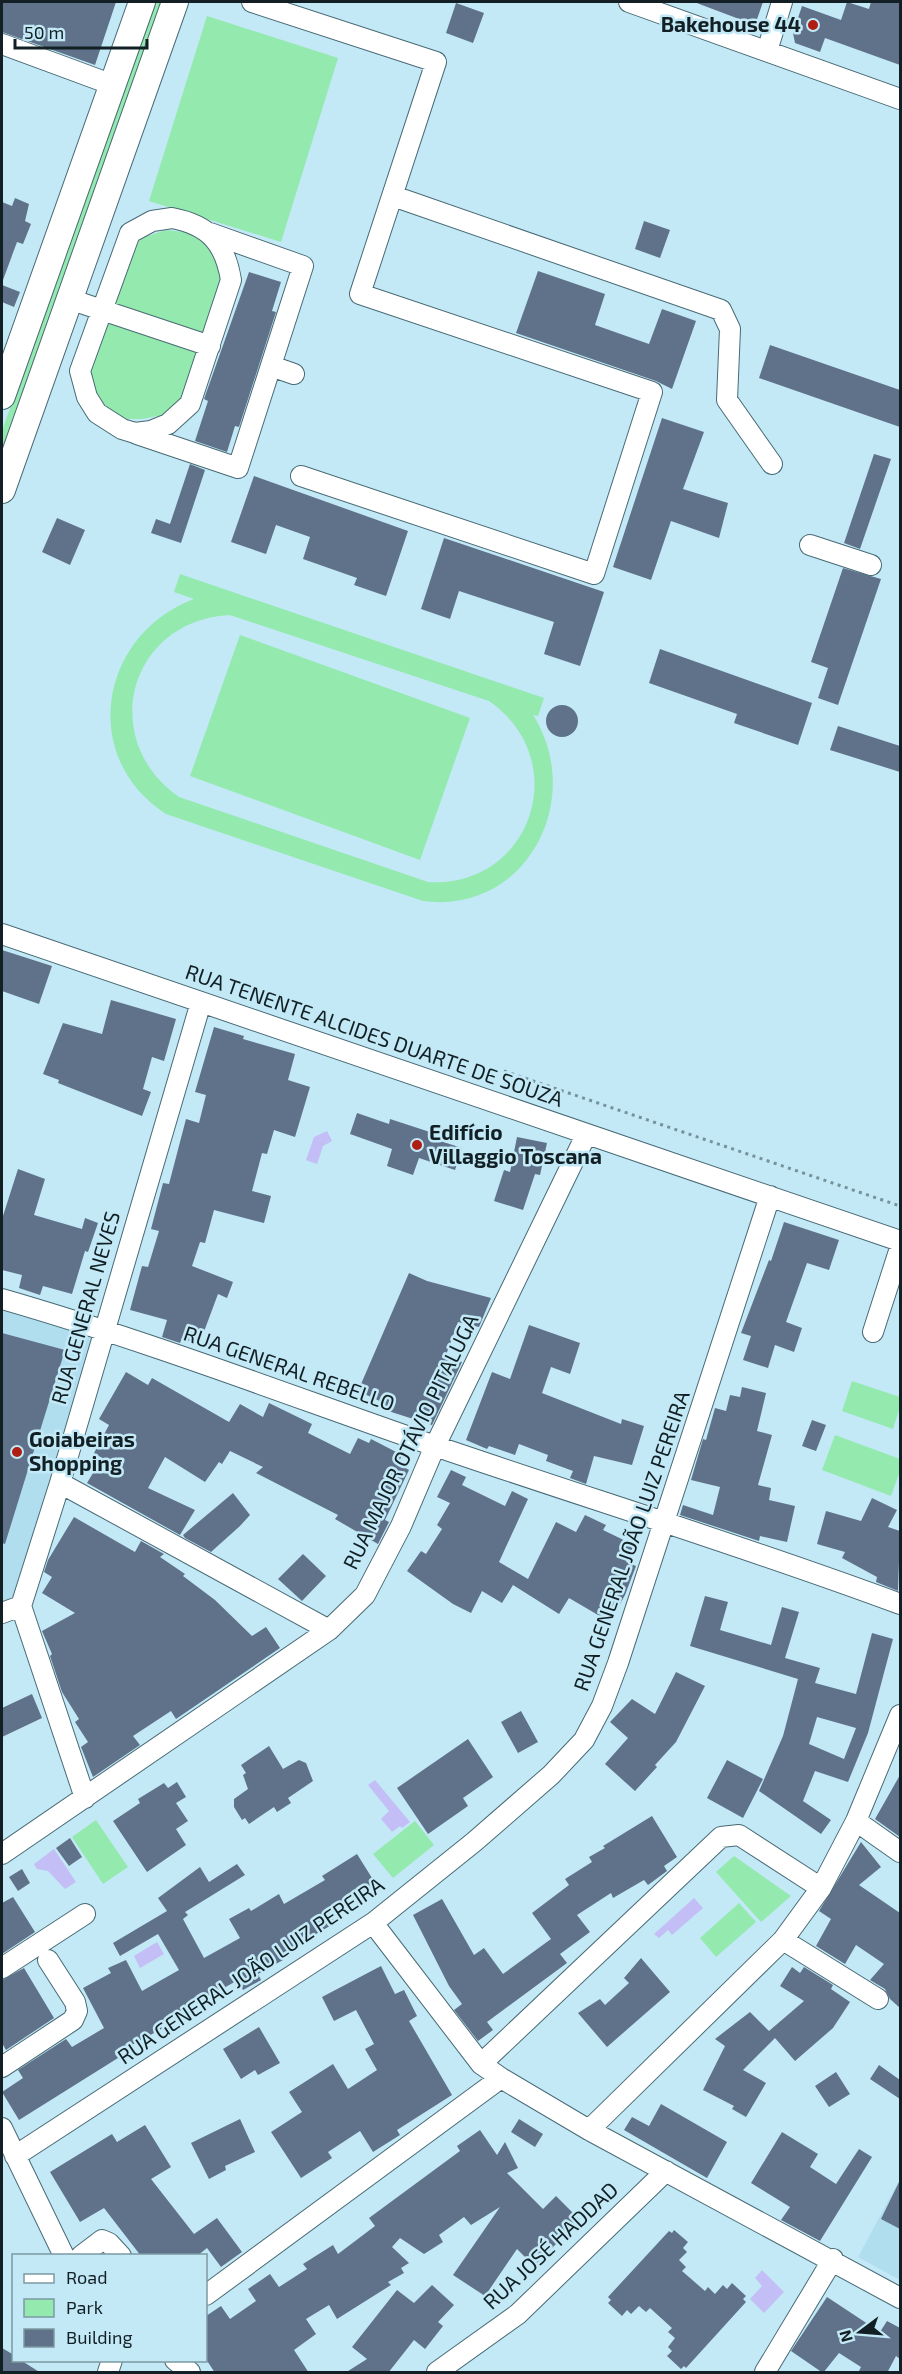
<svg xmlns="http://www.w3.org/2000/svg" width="902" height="2374" viewBox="0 0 902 2374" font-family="'Exo 2',sans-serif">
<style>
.built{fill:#b0deee}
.green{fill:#93e9ae;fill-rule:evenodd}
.water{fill:#c3bef5}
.building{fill:#5f7289;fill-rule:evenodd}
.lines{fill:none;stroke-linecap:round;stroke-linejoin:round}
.minor-casing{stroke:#486a75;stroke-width:22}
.major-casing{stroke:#486a75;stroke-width:28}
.path{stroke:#76929b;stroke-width:3;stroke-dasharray:3 4.5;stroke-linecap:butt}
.minor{stroke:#fff;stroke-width:20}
.major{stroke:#fff;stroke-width:26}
.poi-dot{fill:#ae1e12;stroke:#c3e9f6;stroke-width:2}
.labels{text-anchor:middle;stroke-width:5;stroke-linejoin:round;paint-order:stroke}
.poi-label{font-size:21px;font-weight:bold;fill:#122025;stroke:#c3e9f6;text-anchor:start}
.street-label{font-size:21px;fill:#122025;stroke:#c3e9f6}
</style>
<rect width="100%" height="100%" fill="#c3e9f6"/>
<path class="built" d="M2,1305L97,1332L15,1600L2,1605Z
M900,2179V2280L858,2257Z"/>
<path class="green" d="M153,2H162L2,458V431Z
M207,16L338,58L281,242L149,201Z
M166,230L185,232L206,243L218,260L223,283L182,399L163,415L142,419H125L111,414L102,406L91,377V367L135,244L145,237Z
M180,574L544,698L538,716L533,715C586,798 527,915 423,901L166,814C78,757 100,634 194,599L174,592ZM230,615L489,701C574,760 532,888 428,882L179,797C97,740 129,620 230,615Z
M240,635L470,718L420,860L190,776Z
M852,1381L900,1397V1407L893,1429L842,1411Z
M835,1435L900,1459V1471L891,1496L822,1470Z
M96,1820L128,1867L103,1884L72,1837Z
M415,1821L434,1845L393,1878L373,1854Z
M734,1856L791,1896L761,1922L716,1872Z
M739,1903L756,1922L716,1957L700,1938Z"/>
<path class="water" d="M327,1131L332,1141L323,1146L317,1164L306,1160L314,1137Z
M375,1780L410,1822L402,1828L400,1826L392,1832L381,1819L389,1811L368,1785Z
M54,1849L76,1882L65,1889L48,1871L37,1869L34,1864Z
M694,1898L703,1908L672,1935L668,1930L659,1938L654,1934Z
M157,1942L164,1954L140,1968L134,1956Z
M762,2270L784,2292L764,2313L750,2299L762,2286L755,2278Z"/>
<path class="building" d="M2,2H116L95,65L2,32Z
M694,2H763L755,25Z
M847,2L869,9L871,2H900V65L825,38L820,52L795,43L793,33L802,6L841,20Z
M456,3L484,13L473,43L446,33Z
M15,198L29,204L25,221L31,224L23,244L17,242L3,280L2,202L12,206Z
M644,221L670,230L660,258L635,249Z
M538,271L605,294L595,325L649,344L662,309L696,321L672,389L656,381L516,333Z
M249,272L281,282L272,311L276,312L239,427L235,426L227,452L195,441L208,401L204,399Z
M2,285L20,292L14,307L2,302Z
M770,345L900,390V427L759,378Z
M662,418L704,432L683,489L728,503L719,538L671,521L651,580L613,567Z
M874,454L891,459L860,549L844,543Z
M190,464L205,470L181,543L151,533L156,519L170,524Z
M254,476L408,531L386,596L354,585L357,578L303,559L310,537L276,525L266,554L231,542Z
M57,518L85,530L70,565L42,552Z
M444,538L604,592L580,666L544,654L554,622L459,591L450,619L421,609Z
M843,568L881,579L838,705L818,698L828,668L811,662Z
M660,649L812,703L798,745L734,723L737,714L649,683Z
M546 721a16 16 0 1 1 32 0a16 16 0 1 1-32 0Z
M838,726L900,746V772L830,750Z
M2,950L52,966L39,1004L2,991Z
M111,1000L176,1019L164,1061L152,1057L143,1089L151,1092L142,1116L58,1083L59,1080L43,1074L63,1023L102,1034Z
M214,1027L244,1036L243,1039L295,1054L288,1080L310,1087L295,1137L274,1130L267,1154L262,1153L252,1191L271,1196L264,1223L214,1210L205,1243L200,1242L192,1266L233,1282L227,1298L218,1294L199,1345L182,1338L180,1343L162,1337L167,1320L130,1310L142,1266L148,1267L159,1231L151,1229L163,1183L169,1184L186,1119L199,1123L206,1095L195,1092Z
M357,1113L389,1124L390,1119L436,1134L434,1139L462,1148L455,1170L419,1158L413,1175L387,1166L392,1149L350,1134Z
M517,1137L547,1143L540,1175L535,1174L523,1210L494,1201L504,1170L510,1172Z
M18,1169L45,1179L34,1215L82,1229L85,1218L98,1223L88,1252L85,1251L72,1294L43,1286L40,1295L19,1288L22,1275L2,1270V1219Z
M784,1222L839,1240L829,1270L807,1263L786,1322L802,1328L794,1352L775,1345L768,1368L743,1360L751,1336L741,1333L769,1260L771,1261Z
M409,1273L427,1281L491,1298L479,1327L458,1322L446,1355L462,1362L432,1425L382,1409L384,1403L358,1391Z
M529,1325L580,1343L570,1374L551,1367L542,1393L621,1424L622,1419L644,1426L632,1465L594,1456L586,1484L570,1478L573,1471L546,1461L548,1455L519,1444L515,1455L489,1446L487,1449L466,1440L492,1372L510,1379Z
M2,1333L65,1350L5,1544L2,1543Z
M126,1372L148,1385L152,1378L229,1422L240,1404L263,1417L269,1403L312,1424L308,1433L350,1454L358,1438L369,1443L371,1439L402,1455L398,1464L409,1470L385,1520L389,1522L378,1544L335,1519L338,1515L256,1473L263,1467L230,1451L222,1464L219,1462L205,1482L165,1457L148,1488L195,1510L180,1535L87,1483L102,1458L94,1453L109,1425L99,1419Z
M742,1387L766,1393L757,1431L772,1435L758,1485L771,1488L769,1500L795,1506L787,1542L760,1536L759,1541L680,1515L683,1505L713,1515L720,1487L691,1480L703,1439L706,1440L715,1408L726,1411L730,1395L740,1397Z
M812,1420L826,1425L816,1451L802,1446Z
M451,1470L466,1477L462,1485L505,1506L512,1491L528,1499L499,1562L528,1579L556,1522L576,1532L585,1515L606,1525L603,1530L634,1545L626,1562L636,1566L625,1595L610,1622L569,1598L559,1614L513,1585L502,1603L482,1591L471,1613L453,1604L407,1571L421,1551L426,1554L442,1529L437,1525L450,1503L437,1497Z
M233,1493L250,1515L240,1526L211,1552L185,1538L183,1535Z
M872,1498L897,1510L888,1527L900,1531L898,1591L876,1582L877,1577L842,1558L845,1552L817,1544L826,1511L861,1521Z
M74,1517L135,1552L141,1541L164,1554L160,1557L185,1574L183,1576L215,1600L252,1636L266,1627L280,1648L176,1719L171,1711L133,1736L140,1745L93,1777L81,1747L88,1742L75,1722L79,1719L62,1692L50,1656L52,1654L42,1631L75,1613L42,1593L52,1577L44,1572L48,1560Z
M303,1554L326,1576L302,1601L278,1579Z
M705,1596L728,1602L720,1630L771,1645L782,1607L799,1612L785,1658L820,1668L815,1683L856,1694L872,1633L893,1639L868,1733L848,1782L815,1771L803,1801L831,1820L821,1834L759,1791L783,1736L798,1679L690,1646ZM817,1717L856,1728L844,1759L809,1744Z
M676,1672L705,1686L676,1742L655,1765L657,1767L635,1791L605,1764L628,1738L610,1722L632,1699L655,1714Z
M32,1694L42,1718L2,1737V1708Z
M521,1711L538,1742L518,1753L501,1722Z
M468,1739L493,1777L463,1798L468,1806L428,1834L397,1788Z
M269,1746L283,1769L299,1760L306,1763L313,1781L288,1798L291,1803L277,1812L274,1807L249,1824L245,1818L242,1820L234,1807V1799L248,1789L243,1775L246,1773L241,1765Z
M727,1760L763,1779L743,1818L707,1798Z
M900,1775V1837L875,1819Z
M177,1782L186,1797L176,1803L188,1821L176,1829L186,1845L147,1872L113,1821L140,1803L138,1799L164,1783L168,1788Z
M652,1816L677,1857L664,1866L667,1871L648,1885L644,1880L613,1898L611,1893L577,1915L590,1932L560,1954L567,1963L487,2022L493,2030L478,2041L454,2010L462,2004L449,1986L413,1915L442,1899L474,1955L484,1948L503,1974L551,1939L532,1913L569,1885L565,1879L592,1862L589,1857L605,1848L603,1846Z
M70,1838L82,1857L69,1866L56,1848Z
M861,1842L881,1867L859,1885L900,1913V2008L890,1999L885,1989L870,1980L884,1964L856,1945L845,1964L816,1946L831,1919L819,1911Z
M357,1854L377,1886L328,1912L335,1923L280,1955L283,1960L258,1974L261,1980L243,1990L238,1980L190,2007L193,2012L115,2054L118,2058L19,2120L2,2092L23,2078L18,2070L66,2039L72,2047L104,2028L83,1988L111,1973L108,1968L126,1960L142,1991L179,1970L158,1934L120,1956L113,1943L167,1911L158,1898L200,1867L209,1882L237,1864L245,1875L185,1912L188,1915L183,1919L204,1958L240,1938L229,1919L249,1908L251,1911L279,1894L284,1904L325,1880L322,1876Z
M22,1869L30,1883L18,1891L9,1877Z
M13,1897L35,1932L2,1954V1903Z
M641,1958L670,1992L607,2047L578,2013L600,1999L605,2005L629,1983L624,1978Z
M381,1966L395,1994L404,1990L417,2016L409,2021L452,2095L397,2130L400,2135L373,2152L360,2131L328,2152L332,2158L301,2178L271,2132L302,2112L289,2092L333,2064L348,2089L377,2070L365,2049L374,2044L356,2010L334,2021L322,1997Z
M792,1967L800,1973L804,1967L833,1985L831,1989L850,2002L833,2028L795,2061L775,2038L743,2070L766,2083L746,2117L732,2109L734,2106L703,2090L725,2046L715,2039L750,2012L769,2031L804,2001L780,1986Z
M24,1968L54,2018L6,2050L2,2043V1980Z
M259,2027L280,2063L258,2075L255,2070L241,2079L223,2049Z
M879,2065L900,2080V2099L870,2079Z
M836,2072L850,2094L829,2107L815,2086Z
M661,2104L727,2142L707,2178L624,2130L632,2117L649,2126Z
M240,2119L255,2152L225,2166L226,2170L209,2179L191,2143Z
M519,2119L543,2134L535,2147L511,2132Z
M145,2125L171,2167L151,2179L194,2234L217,2218L242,2252L221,2267L207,2248L197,2256H141L104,2208L80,2222L50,2172L112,2134L117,2142Z
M480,2130L497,2155L505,2142L518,2168L507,2173L543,2209L556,2196L580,2220L534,2266L517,2249L485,2296L453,2275L500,2207L471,2225L464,2217L439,2235L443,2242L424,2254L400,2238L392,2247L409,2263L401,2268L404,2273L388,2282L391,2285L337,2319L329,2305L306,2319L316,2334L294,2350L309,2373H215L206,2359V2316L221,2306L230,2319L256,2301L248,2289L270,2274L279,2287L307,2269L303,2264L333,2245L338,2254L375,2226L369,2218L460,2151L457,2146Z
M782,2132L818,2154L810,2167L836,2184L859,2149L872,2157L820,2241L781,2220L790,2207L751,2183Z
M900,2180V2229L881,2219Z
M674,2230L688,2242L683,2248L687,2252L679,2260L686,2267L682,2271L705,2291L708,2287L715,2294L723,2285L727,2289L732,2283L746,2296L743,2299L746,2302L686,2368L684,2366L681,2369L667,2356L672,2351L668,2347L675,2338L668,2332L672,2328L650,2308L646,2312L639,2306L631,2314L627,2310L622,2316L608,2303L611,2300L608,2297L669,2231L672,2233Z
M432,2285L454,2305L438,2322L443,2326L425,2349L414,2340L388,2373H345L367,2359L352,2347L397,2290L414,2303Z
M827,2297L880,2332L887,2321L900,2328V2359L896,2356L887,2373H858L861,2367L839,2353L823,2373L791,2351Z
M2,2348L14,2355V2361H22L41,2373H2Z"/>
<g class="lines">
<g class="minor-casing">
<path id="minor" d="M252,2L436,62L360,294L652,392L594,574L301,476
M629,2L900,99
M2,44L113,85
M767,51L782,2
M393,196L721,310L730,329L727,400L772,464
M172,218C209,225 225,243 231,280L190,404L168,424L151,431L135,433L122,429L97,413L87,397L80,371L130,233L152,221Z
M69,299L210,346
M271,366L294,374
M137,434L238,468L303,266L210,233
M810,545L871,565
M2,934L900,1241
M2,1299C148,1341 291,1396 435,1446C590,1499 747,1547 900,1604
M873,1332L900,1248
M60,1483L329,1630
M21,1606L85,1798
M2,1613L21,1606L60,1483L201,1002
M856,1821L900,1852
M2,1854L329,1630L365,1595L401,1526L435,1446L586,1135
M373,1923L481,2064L501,2078L589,2130L900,2298
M783,1940L878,1999
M2,1968L85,1914
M481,2064L721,1837L739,1835L821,1888
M2,2067L73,2020L77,2011L75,2002L48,1960
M2,2128L64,2256
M589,2130L783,1940L821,1888L856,1821L900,1715
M15,2156L373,1923L474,1842L551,1775L584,1740L602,1706L618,1663L770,1196
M81,2256L102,2240L109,2243L121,2256
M206,2295L501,2078
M175,2360L190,2372
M108,2372L112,2360
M437,2372L518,2314L666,2171
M765,2372L833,2259"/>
</g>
<g class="major-casing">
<path id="major" d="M2,396L142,2
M2,490L175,2"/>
</g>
<path class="path" d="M504,1071L900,1206"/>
<use href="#minor" class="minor"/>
<use href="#major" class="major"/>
</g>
<g class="poi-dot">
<circle cx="813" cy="25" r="6"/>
<circle cx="417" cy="1145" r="6"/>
<circle cx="17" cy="1452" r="6"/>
</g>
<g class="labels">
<g class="poi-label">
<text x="801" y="32" text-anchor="end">Bakehouse 44</text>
<text x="429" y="1140">Edifício<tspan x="429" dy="24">Villaggio Toscana</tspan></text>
<text x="29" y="1447">Goiabeiras<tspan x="29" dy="24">Shopping</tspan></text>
</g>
<g class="street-label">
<text transform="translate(374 1036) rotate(19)" y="7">RUA TENENTE ALCIDES DUARTE DE SOUZA</text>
<text transform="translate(86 1308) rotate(-74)" y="7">RUA GENERAL NEVES</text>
<text transform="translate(289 1369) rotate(19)" y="7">RUA GENERAL REBELLO</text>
<text transform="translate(411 1442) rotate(-64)" y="7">RUA MAJOR OTÁVIO PITALUGA</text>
<text transform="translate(632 1541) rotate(-71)" y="7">RUA GENERAL JOÃO LUIZ PEREIRA</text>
<text transform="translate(251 1971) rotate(-34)" y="7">RUA GENERAL JOÃO LUIZ PEREIRA</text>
<text transform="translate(551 2246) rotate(-43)" y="7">RUA JOSÉ HADDAD</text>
</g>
</g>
<rect width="902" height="2374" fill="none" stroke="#122025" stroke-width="6"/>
<rect x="12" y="2254" width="195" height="108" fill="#c3e9f6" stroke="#7c99a2" stroke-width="1.5"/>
<rect x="24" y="2274" width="30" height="9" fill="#ffffff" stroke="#7c99a2" stroke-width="1.5"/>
<text x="66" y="2284" font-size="18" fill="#122025">Road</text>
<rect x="24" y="2299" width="30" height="18" fill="#93e9ae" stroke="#7c99a2" stroke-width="1.5"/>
<text x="66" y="2314" font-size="18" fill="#122025">Park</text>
<rect x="24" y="2329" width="30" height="18" fill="#5f7289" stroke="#7c99a2" stroke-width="1.5"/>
<text x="66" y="2344" font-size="18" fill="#122025">Building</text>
<g transform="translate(860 2332) rotate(254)" stroke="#c3e9f6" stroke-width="4.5" paint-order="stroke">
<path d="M0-4.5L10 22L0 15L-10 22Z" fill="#122025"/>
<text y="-9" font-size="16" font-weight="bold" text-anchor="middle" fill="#122025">N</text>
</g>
<path d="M15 39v9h132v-9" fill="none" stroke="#122025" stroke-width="3"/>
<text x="24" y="39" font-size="18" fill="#122025" stroke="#c3e9f6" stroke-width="4.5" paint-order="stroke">50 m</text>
</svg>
